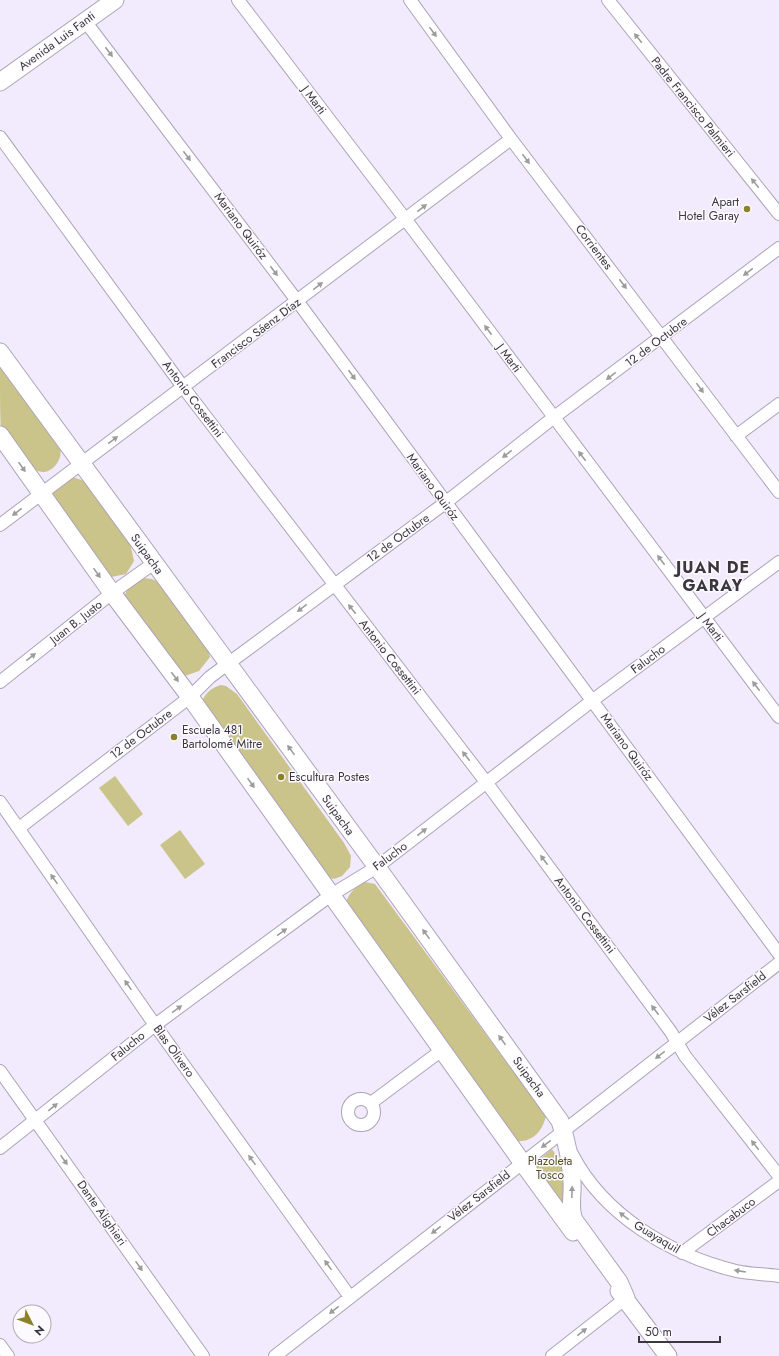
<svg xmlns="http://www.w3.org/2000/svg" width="779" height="1356" viewBox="0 0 779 1356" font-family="Jost,sans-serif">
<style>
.green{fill:#cac38a}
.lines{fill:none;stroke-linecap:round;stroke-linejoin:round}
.street-casing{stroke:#aba4b6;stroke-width:14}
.secondary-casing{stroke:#aba4b6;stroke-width:19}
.street{stroke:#fff;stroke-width:12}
.secondary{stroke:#fff;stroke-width:17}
.oneway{fill:#9c9b9e}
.poi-dot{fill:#8b8128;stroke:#fcfafe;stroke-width:1.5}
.labels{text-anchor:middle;stroke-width:3;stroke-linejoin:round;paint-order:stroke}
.street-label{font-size:12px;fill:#3a373e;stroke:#fcfafe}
.poi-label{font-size:12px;fill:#3a373e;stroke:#fcfafe;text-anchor:start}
.park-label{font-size:12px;fill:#555026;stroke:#fcfafe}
.district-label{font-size:16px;font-weight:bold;letter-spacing:1px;fill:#3a373e;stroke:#fcfafe}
</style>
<rect width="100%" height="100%" fill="#f2eafd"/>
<path class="green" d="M0,362L59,443C62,453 61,458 55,466C38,484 22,457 13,445C9,439 4,433 1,427C0,421 0,372 0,362Z
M70,476L84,481L130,543L134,561L126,574L111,577L51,498L52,491Z
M143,578L152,579L158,582L208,650L210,657L199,671L182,677L124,597C128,587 133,582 143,578Z
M221,685L226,686L237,694L344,843L351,856L350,867L342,876L334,879L323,876L201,706C203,695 210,688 221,685Z
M115,776L143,814L128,826L99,788Z
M180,830L205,864L185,879L160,845Z
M365,882L375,884L546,1116C542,1132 532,1143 515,1141L344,908C348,894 353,888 365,882Z
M552,1149C569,1173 565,1183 564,1211L533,1165Z"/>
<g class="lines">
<g class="street-casing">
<path id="street" d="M238,0L406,220L779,717
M410,0L511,139L779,492
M608,0L779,214
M85,21L298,302L779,954
M0,137L183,387L486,782L671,1032L685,1056L779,1176
M736,436L779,404
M0,525L511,139
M0,682L112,593L154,563
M0,802L155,1025L350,1297
M19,828L190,697L210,677L445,503L553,418L779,248
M0,1071L203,1356
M348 1112a13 13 0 1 1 26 0a13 13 0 1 1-26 0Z
M371,1103L442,1050
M0,1148L155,1025L331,895L377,867L593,700L779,562
M572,1154C604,1216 671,1255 736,1271C750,1274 765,1274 779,1276
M682,1253L779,1181
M0,1345L8,1356
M275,1356L779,963
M552,1356L626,1298"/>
</g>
<g class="secondary-casing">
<path id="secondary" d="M0,82L115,0
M0,352L377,867L560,1121C567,1142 571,1161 572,1182C573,1195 569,1208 574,1220L619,1282L626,1298
M0,435L112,593L190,697L522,1162L573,1232
M619,1291L668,1356"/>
</g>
<use href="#street" class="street"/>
<use href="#secondary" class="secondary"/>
</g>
<defs><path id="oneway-solid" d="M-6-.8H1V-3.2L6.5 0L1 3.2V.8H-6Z"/></defs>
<g class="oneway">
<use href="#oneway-solid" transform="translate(433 32) rotate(54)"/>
<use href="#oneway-solid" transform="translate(638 38) rotate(-129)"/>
<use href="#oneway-solid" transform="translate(109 52) rotate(53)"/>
<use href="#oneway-solid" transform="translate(187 156) rotate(53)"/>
<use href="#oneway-solid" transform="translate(526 159) rotate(53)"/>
<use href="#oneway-solid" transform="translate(755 183) rotate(-129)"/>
<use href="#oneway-solid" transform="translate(422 208) rotate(-38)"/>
<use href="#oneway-solid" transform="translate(274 271) rotate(53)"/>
<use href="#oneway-solid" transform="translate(748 272) rotate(143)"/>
<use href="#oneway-solid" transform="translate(623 284) rotate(53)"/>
<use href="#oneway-solid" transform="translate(318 286) rotate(-37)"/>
<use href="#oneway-solid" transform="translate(488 330) rotate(-127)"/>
<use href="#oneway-solid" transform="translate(352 375) rotate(54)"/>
<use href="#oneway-solid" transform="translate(611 376) rotate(143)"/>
<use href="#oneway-solid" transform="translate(700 388) rotate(54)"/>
<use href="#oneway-solid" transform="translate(113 440) rotate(-37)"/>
<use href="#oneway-solid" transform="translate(507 454) rotate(142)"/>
<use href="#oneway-solid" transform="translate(582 456) rotate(-127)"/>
<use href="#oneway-solid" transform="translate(22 467) rotate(55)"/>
<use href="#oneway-solid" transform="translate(17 512) rotate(143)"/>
<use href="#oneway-solid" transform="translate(661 560) rotate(-127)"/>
<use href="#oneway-solid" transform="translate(97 573) rotate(55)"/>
<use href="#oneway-solid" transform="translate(302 608) rotate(143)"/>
<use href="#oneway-solid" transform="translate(352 609) rotate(-128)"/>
<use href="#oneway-solid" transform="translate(31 657) rotate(-38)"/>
<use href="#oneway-solid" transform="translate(175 677) rotate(53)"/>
<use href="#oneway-solid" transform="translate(756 686) rotate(-127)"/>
<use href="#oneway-solid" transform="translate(291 750) rotate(-126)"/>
<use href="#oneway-solid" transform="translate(466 756) rotate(-128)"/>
<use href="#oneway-solid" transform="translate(251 783) rotate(55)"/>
<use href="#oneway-solid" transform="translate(422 832) rotate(-38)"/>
<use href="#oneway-solid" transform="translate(544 860) rotate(-127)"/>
<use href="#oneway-solid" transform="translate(54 879) rotate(-125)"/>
<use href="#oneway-solid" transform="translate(282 932) rotate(-36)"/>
<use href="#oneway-solid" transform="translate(426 934) rotate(-126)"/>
<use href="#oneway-solid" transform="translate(128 985) rotate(-125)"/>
<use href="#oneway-solid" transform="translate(177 1009) rotate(-36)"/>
<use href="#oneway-solid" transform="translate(655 1010) rotate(-127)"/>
<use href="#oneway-solid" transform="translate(502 1040) rotate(-126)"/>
<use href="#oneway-solid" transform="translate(660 1055) rotate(142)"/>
<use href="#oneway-solid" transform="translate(53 1107) rotate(-39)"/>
<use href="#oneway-solid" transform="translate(546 1144) rotate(143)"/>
<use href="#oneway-solid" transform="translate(755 1145) rotate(-128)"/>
<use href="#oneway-solid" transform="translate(64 1160) rotate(55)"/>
<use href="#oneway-solid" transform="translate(252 1160) rotate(-126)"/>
<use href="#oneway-solid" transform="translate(572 1192) rotate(-88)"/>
<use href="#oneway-solid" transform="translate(624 1216) rotate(-142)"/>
<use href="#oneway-solid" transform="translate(436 1230) rotate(142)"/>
<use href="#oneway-solid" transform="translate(328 1265) rotate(-126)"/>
<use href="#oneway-solid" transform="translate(139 1266) rotate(55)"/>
<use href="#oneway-solid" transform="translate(740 1271) rotate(-171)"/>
<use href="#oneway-solid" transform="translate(334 1310) rotate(142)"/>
<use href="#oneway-solid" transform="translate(582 1332) rotate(-38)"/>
</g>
<g class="poi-dot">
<circle cx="747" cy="209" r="4"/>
<circle cx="174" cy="737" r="4"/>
<circle cx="281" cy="777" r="4"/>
</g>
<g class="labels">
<g class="street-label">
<text transform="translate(57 41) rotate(-36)" y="4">Avenida Luis Fanti</text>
<text transform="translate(314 100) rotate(53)" y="4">J Marti</text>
<text transform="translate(693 107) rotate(51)" y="4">Padre Francisco Palmieri</text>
<text transform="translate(241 226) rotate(53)" y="4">Mariano Quiróz</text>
<text transform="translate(594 247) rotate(53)" y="4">Corrientes</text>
<text transform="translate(256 333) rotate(-37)" y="4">Francisco Sáenz Díaz</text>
<text transform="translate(656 342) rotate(-37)" y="4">12 de Octubre</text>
<text transform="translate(509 358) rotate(53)" y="4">J Marti</text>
<text transform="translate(193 399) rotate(53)" y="4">Antonio Cossettini</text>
<text transform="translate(433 487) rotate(54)" y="4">Mariano Quiróz</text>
<text transform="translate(398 538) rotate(-36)" y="4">12 de Octubre</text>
<text transform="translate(147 554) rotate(54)" y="4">Suipacha</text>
<text transform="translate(76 622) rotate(-38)" y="4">Juan B. Justo</text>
<text transform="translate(711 627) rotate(53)" y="4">J Marti</text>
<text transform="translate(390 657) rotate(52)" y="4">Antonio Cossettini</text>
<text transform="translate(648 659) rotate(-37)" y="4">Falucho</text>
<text transform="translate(141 734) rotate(-37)" y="4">12 de Octubre</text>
<text transform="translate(627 747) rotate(54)" y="4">Mariano Quiróz</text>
<text transform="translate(338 815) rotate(54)" y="4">Suipacha</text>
<text transform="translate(390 856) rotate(-37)" y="4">Falucho</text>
<text transform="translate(585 915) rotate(53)" y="4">Antonio Cossettini</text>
<text transform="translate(735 997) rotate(-38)" y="4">Vélez Sarsfield</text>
<text transform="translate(128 1046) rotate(-39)" y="4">Falucho</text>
<text transform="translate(174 1051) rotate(54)" y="4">Blas Olivero</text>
<text transform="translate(529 1077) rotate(54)" y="4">Suipacha</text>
<text transform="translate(479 1196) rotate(-38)" y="4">Vélez Sarsfield</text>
<text transform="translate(102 1213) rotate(55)" y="4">Dante Alighieri</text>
<text transform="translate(731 1217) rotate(-37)" y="4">Chacabuco</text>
<text transform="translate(657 1237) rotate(31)" y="4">Guayaquil</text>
</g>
<g class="poi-label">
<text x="739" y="206" text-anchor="end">Apart<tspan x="739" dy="14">Hotel Garay</tspan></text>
<text x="182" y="734">Escuela 481<tspan x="182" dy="14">Bartolomé Mitre</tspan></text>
<text x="289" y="781">Escultura Postes</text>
</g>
<g class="park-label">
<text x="550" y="1165">Plazoleta<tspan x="550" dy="14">Tosco</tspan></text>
</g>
<g class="district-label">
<text x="713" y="573">JUAN DE<tspan x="713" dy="18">GARAY</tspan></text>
</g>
</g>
<g transform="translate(32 1324) rotate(132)"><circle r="19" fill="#fcfafe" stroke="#aeacb1"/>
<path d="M0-3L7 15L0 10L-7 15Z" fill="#8b8128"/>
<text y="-6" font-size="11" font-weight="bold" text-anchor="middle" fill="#3a373e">N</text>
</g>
<path d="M639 1336v6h81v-6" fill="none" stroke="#3a373e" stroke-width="2"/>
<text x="645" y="1336" font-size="12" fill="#3a373e" stroke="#fcfafe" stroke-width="3" paint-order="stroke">50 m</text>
</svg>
